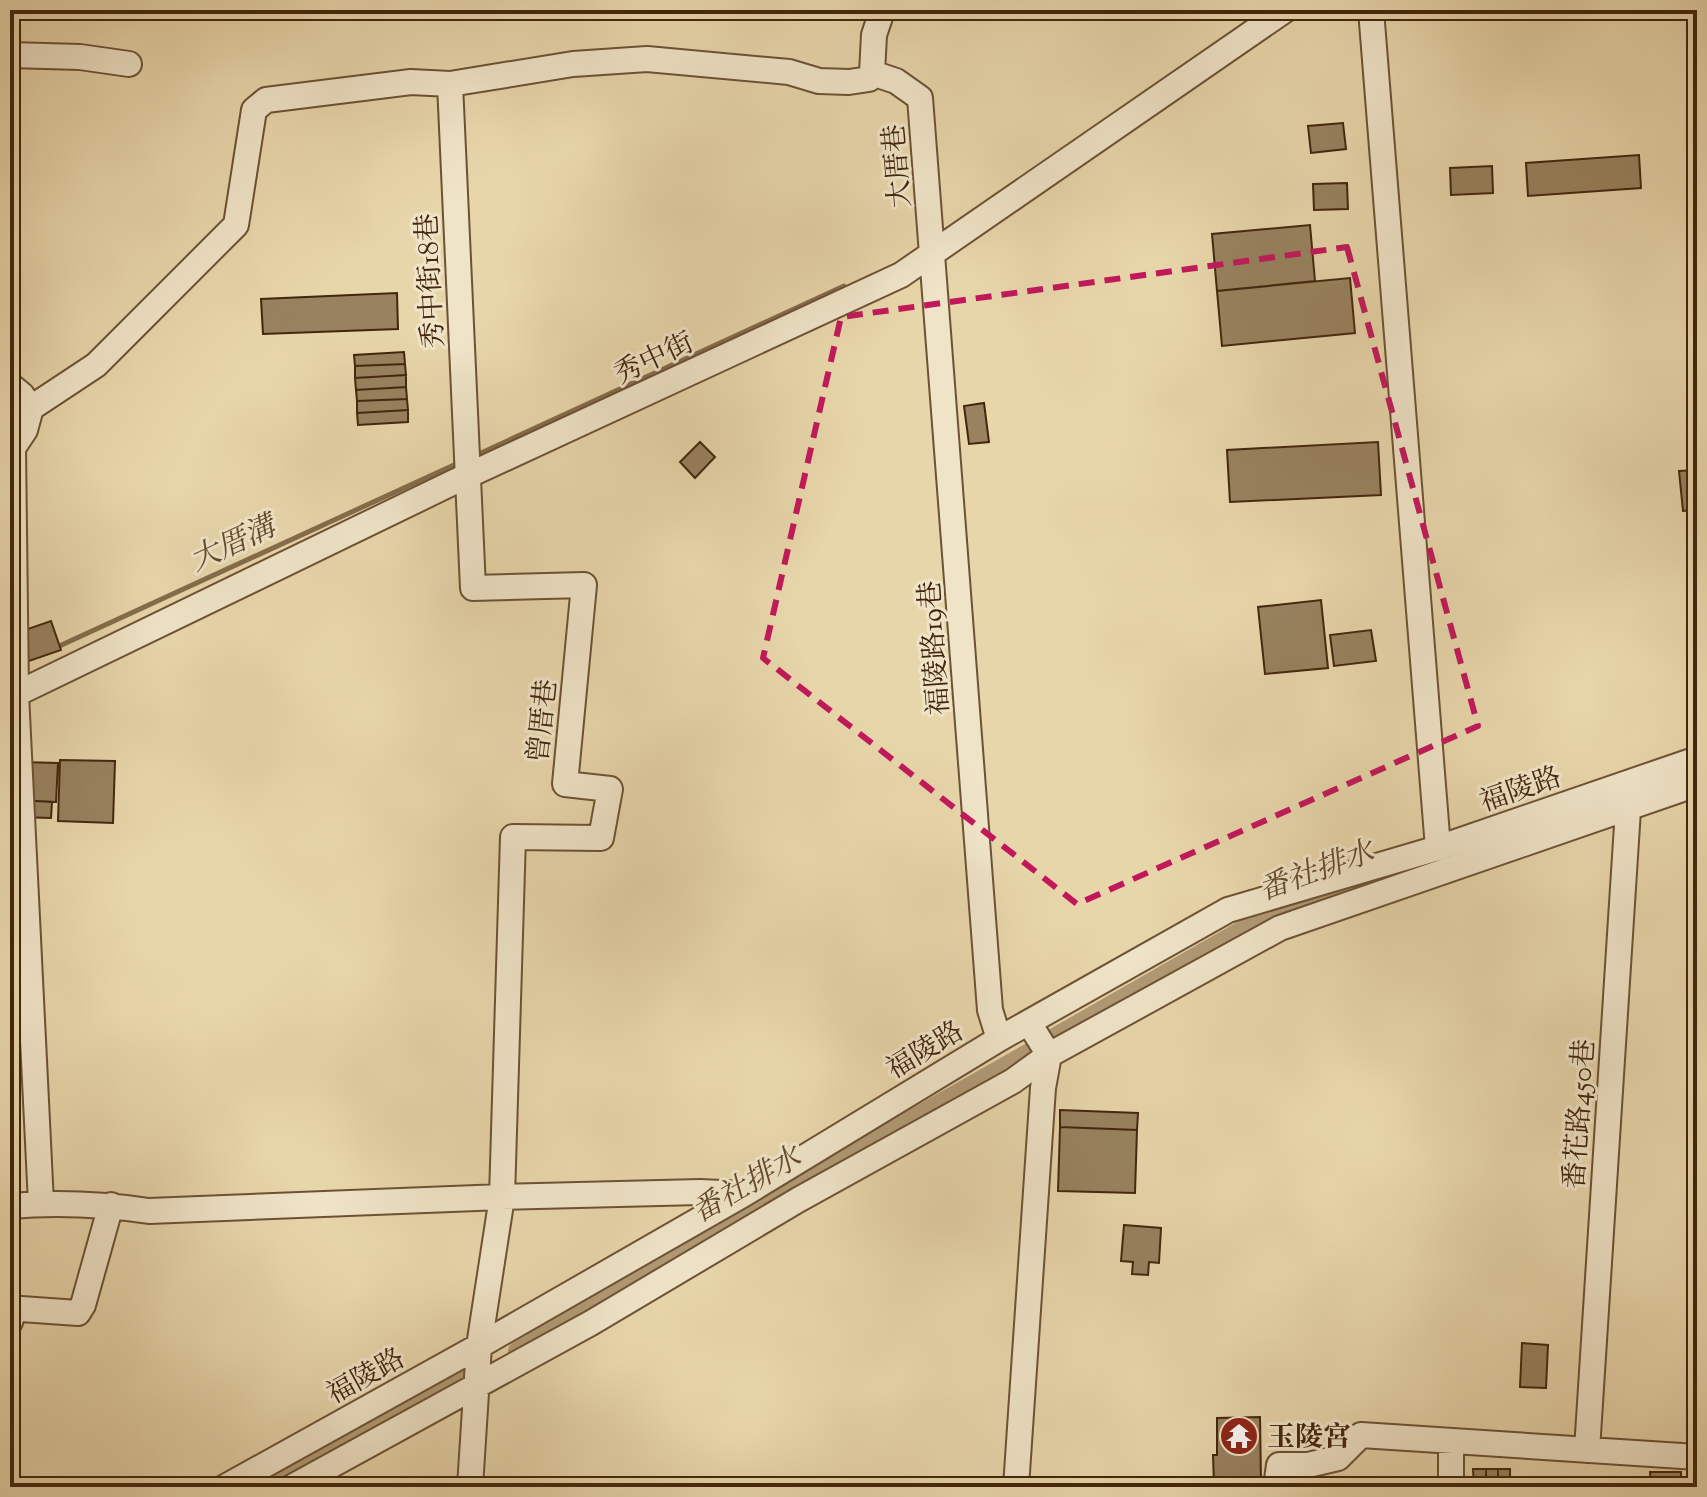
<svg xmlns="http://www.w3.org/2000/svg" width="1707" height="1497" viewBox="0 0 1707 1497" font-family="'Sorts Mill Goudy','Noto Serif TC',serif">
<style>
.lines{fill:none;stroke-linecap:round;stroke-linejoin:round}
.stream{stroke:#846c4b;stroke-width:5}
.canal{stroke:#b09a75;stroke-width:18}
.building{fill:#98825f;stroke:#42260d;stroke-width:2}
.minor-casing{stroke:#6c5234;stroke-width:28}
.minor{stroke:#f0e4c8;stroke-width:24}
.marked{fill:none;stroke:#c2185b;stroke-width:6;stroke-dasharray:16 10;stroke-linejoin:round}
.labels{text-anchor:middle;stroke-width:6;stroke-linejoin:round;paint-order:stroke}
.street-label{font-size:28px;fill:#42260d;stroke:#f0e4c8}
.poi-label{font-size:28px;font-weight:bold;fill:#42260d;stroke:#f0e4c8;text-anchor:start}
.water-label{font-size:30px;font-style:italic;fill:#63492c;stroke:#f0e4c8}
</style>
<rect width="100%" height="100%" fill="#e8d6ab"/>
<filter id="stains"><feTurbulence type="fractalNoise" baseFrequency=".0025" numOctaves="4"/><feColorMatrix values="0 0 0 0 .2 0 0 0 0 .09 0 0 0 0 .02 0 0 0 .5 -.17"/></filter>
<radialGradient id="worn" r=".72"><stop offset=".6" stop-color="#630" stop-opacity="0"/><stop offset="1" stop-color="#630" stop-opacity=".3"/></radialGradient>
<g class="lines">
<path class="stream" d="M481,453L844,286
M55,648L454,465"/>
<path class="canal" d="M1054,1037L1276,910L1347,887
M517,1351L732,1221L1029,1052
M260,1487L463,1379"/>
</g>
<path class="building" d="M1343,123L1346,149L1311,153L1308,126Z
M1639,155L1641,188L1528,196L1526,163Z
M1492,166L1493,193L1451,195L1450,168Z
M1347,183L1348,209L1314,210L1313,184Z
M1310,225L1315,281L1217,291L1212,234Z
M1350,278L1355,333L1222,346L1217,291Z
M397,293L398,329L263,334L261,299Z
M404,352L405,364L355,366L354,355Z
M405,364L406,375L355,378V366Z
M406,375V387L356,390L355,378Z
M406,387L407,399L357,401L356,390Z
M407,399L408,410L357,413V401Z
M984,403L989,442L969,444L964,406Z
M408,410V422L358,425L357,413Z
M700,442L715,457L695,478L680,462Z
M1378,442L1381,495L1230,502L1227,450Z
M1697,470V510L1683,511L1679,471Z
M1321,600L1328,668L1265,674L1258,607Z
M51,621L61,650L29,661L19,632Z
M1371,630L1376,661L1334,666L1330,635Z
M60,760L115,761L113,823L58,821Z
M20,762L58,763L56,802L19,800Z
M19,800L52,802L51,818L19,817Z
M1060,1110L1138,1113L1137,1130L1060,1127Z
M1060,1127L1137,1130L1135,1193L1058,1191Z
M1124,1225L1161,1228L1159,1263L1149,1262L1148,1275L1132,1274L1133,1262L1121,1261Z
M1522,1343L1548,1345L1546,1388L1520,1387Z
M1260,1417L1261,1483L1214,1484L1213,1455H1217V1418Z
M1473,1469H1486V1487H1474Z
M1486,1469H1498V1487H1486Z
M1498,1469H1510V1487H1498Z
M1650,1472H1681V1487H1651Z"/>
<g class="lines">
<g class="minor-casing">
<path id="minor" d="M878,10L880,17L874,35L872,73L896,81L920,98L990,1010L999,1039
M1371,10L1438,848
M10,12L12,10
M10,55L80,57L129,64
M450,84L473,588L584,585L565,784L610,789L601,838L513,837L502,1197L479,1346L470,1487
M10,385L22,395L31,408L25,430L13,448L16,694L41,1203
M31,408L96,365L236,225L254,110L266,100L411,82L450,84L573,64L647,59L789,72L819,81L849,82L869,79L872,73
M10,697L454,482L901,275L1285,10
M10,1206C57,1202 102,1204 149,1211L502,1197L700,1192L744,1194
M10,1322L13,1312L21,1309L78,1313L83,1305L111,1205
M1451,1442V1487
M1587,1450L1629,794
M225,1487L479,1346L744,1194L999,1039L1228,910L1438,848L1697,759
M292,1487L591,1323L798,1200L1013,1081L1049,1055L1280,928L1697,784
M1016,1487L1043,1088L1049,1055L1029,1023
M1276,1487L1279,1465H1308L1338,1458L1361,1435L1697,1457"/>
</g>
<use href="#minor" class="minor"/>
</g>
<path class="marked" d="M1347,247L1478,726L1077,904L763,658L841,317Z"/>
<defs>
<g id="temple-disc" transform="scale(2)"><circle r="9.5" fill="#8f2418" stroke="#f0e4c8"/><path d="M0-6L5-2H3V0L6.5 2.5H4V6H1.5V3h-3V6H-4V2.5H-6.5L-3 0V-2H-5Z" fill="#fff"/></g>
</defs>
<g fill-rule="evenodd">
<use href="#temple-disc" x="1239" y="1436"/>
</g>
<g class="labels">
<g class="street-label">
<text transform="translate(896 166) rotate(-95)" y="10">大厝巷</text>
<text transform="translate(429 281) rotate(-93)" y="10">秀中街18巷</text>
<text transform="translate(653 357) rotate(-25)" y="10">秀中街</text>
<text transform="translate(933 648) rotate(-94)" y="10">福陵路19巷</text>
<text transform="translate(541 721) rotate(-84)" y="10">曾厝巷</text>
<text transform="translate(1520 788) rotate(-19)" y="10">福陵路</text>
<text transform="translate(924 1049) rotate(-31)" y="10">福陵路</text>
<text transform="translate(1578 1114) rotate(-86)" y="10">番花路450巷</text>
<text transform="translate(365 1375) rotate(-29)" y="10">福陵路</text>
</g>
<g class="poi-label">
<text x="1267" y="1446">玉陵宮</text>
</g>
<g class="water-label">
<text transform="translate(232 543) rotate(-25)" y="10">大厝溝</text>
<text transform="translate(1316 870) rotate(-20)" y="10">番社排水</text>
<text transform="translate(746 1184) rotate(-30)" y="10">番社排水</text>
</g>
</g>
<rect width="1707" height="1497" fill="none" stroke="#e8d6ab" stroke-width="40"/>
<rect x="12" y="12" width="1683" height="1473" fill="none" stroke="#42260d" stroke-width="4"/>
<rect x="20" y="20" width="1667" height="1457" fill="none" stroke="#42260d" stroke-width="2"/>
<rect width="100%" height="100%" filter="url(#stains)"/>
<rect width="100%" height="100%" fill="url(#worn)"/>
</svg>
